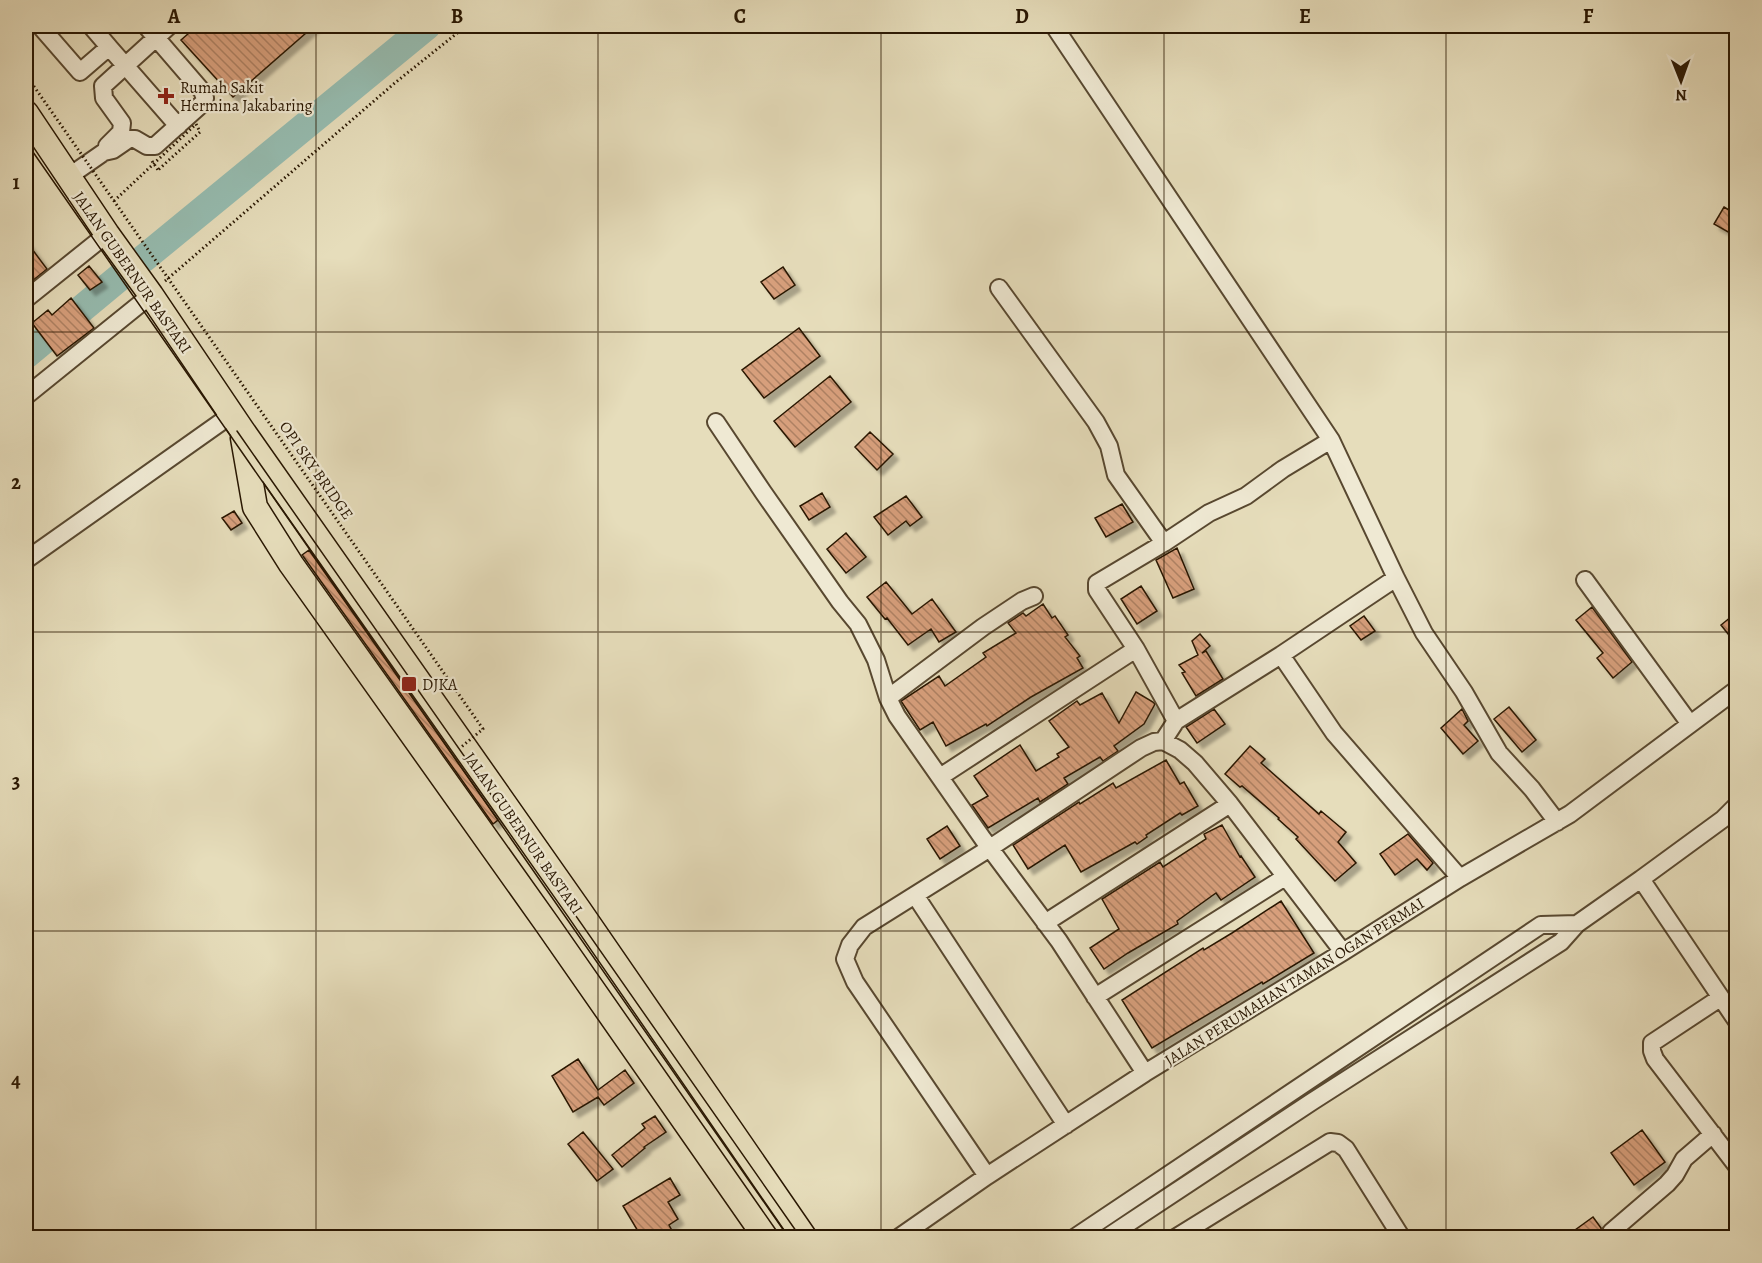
<svg xmlns="http://www.w3.org/2000/svg" width="1762" height="1263" viewBox="0 0 1762 1263" font-family="Alegreya,serif">
<style>
.lines{fill:none;stroke-linecap:round;stroke-linejoin:round}
.river{stroke:#96bcb0;stroke-width:28}
.building{fill:url(#building-back-hatch);stroke:#291702;stroke-width:1.5;filter:url(#shadow)}
.minor-casing{stroke:#584830;stroke-width:20}
.highway-casing{stroke:#291702;stroke-width:27}
.path{stroke:#291702;stroke-width:3;stroke-dasharray:1.5 3;stroke-linecap:butt}
.minor{stroke:#efe9d3;stroke-width:16}
.highway{stroke:#e6ddbb;stroke-width:24}
.tram{stroke:#291702;stroke-width:1.5}
.path-bridge{stroke:#291702;stroke-width:3;stroke-dasharray:1.5 3;stroke-linecap:butt}
.grid{fill:none;stroke:#291702;stroke-width:1.5;stroke-opacity:0.55}
.poi-dot{fill:#8f2418;stroke:#efe9d3;stroke-width:2}
.labels{text-anchor:middle;stroke-width:4.5;stroke-linejoin:round;paint-order:stroke}
.poi-label{font-size:16px;fill:#291702;stroke:#efe9d3;text-anchor:start}
.street-label{font-size:16px;fill:#291702;stroke:#efe9d3}
.neatline{fill:none;stroke:#291702;stroke-width:2}
.grid-label{font-size:20px;text-anchor:middle;font-weight:bold;fill:#291702}
</style>
<defs>
<pattern id="building-back-hatch" width="6" height="6" patternUnits="userSpaceOnUse" patternTransform="scale(1.5)"><rect width="6" height="6" fill="#d79f7b"/><path d="M-1 5l2 2M0 0l6 6M5-1l2 2" fill="none" stroke="#ae8163"/></pattern>
<filter id="shadow"><feDropShadow dx="5.5" dy="5.5" stdDeviation="1.5" flood-color="#0004"/></filter>
</defs>
<rect width="100%" height="100%" fill="#e6ddbb"/>
<filter id="stains"><feTurbulence type="fractalNoise" baseFrequency=".00333" numOctaves="4"/><feColorMatrix values="0 0 0 0 .2 0 0 0 0 .09 0 0 0 0 .02 0 0 0 .5 -.17"/></filter>
<radialGradient id="worn" r=".72"><stop offset=".6" stop-color="#630" stop-opacity="0"/><stop offset="1" stop-color="#630" stop-opacity=".3"/></radialGradient>
<g class="lines">
<path class="river" d="M143,259L427,26
M26,355L120,277"/>
</g>
<path class="building" d="M197,26H314L233,97L181,40Z
M1724,207L1737,215V237L1714,224Z
M26,241L47,269L26,286Z
M89,266L102,282L90,290L78,275Z
M783,267L795,285L774,299L761,282Z
M71,298L94,328L57,356L32,323L48,310L52,315Z
M799,328L820,356L764,398L742,370Z
M830,376L851,402L795,447L774,421Z
M870,432L893,454L877,470L855,447Z
M822,493L830,507L809,520L800,506Z
M906,496L922,517L910,526L906,521L888,535L874,517Z
M1122,504L1133,522L1106,537L1095,518Z
M234,511L242,523L231,530L222,518Z
M846,533L866,557L846,573L827,549Z
M1177,548L1194,589L1173,598L1156,560Z
M309,550L498,820L493,824L303,556L302,555Z
M886,582L912,614L932,599L956,632L939,642L931,629L908,645L887,618L885,619L867,597Z
M1141,586L1157,611L1137,624L1121,599Z
M1043,604L1052,618L1055,616L1068,635L1065,637L1080,656L1077,658L1083,668L1031,697L987,726L986,724L946,746L933,722L920,730L901,701L939,676L945,686L986,657L983,653L1016,633L1008,623L1023,613L1026,616Z
M1592,607L1632,662L1613,678L1597,658L1603,653L1576,620Z
M1737,612V645L1721,625Z
M1364,616L1375,631L1361,640L1350,626Z
M1200,634L1210,646L1202,653L1206,651L1223,679L1196,696L1182,673L1185,672L1179,665L1198,655L1192,641Z
M1136,692L1153,702L1155,704L1144,724L1114,746L1118,751L1103,761L1100,757L1064,778L1068,784L1040,802L1038,798L988,828L972,805L988,796L974,776L1020,745L1036,771L1059,757L1057,754L1069,747L1049,721L1077,701L1080,705L1102,693L1119,723Z
M1509,707L1536,740L1522,752L1494,719Z
M1214,709L1225,724L1197,743L1186,727Z
M1462,709L1468,721L1464,725L1478,741L1463,754L1441,728Z
M1250,746L1265,759L1261,763L1319,814L1321,811L1346,832L1338,842L1356,863L1335,881L1296,839L1298,837L1278,819L1279,818L1242,786L1240,787L1225,774Z
M1166,760L1180,784L1184,782L1198,806L1182,815L1180,813L1146,835L1147,837L1137,844L1135,842L1081,872L1065,845L1028,869L1013,845L1079,802L1080,804L1113,783L1116,788Z
M1222,825L1240,857L1241,856L1255,877L1221,900L1216,893L1177,921L1178,924L1128,953L1104,969L1090,948L1119,929L1102,899L1160,862L1163,867L1206,839L1204,834Z
M947,826L960,846L940,859L927,839Z
M1408,834L1433,863L1427,870L1417,859L1395,875L1380,854Z
M1281,901L1314,953L1263,984L1262,982L1152,1048L1122,1000L1203,948L1204,950L1232,933Z
M578,1059L598,1090L625,1070L634,1083L604,1105L598,1097L573,1112L552,1076Z
M655,1116L666,1132L644,1147L645,1148L622,1167L612,1155L645,1128L642,1124Z
M1642,1130L1665,1162L1634,1185L1611,1153Z
M583,1132L613,1169L597,1181L568,1144Z
M670,1178L680,1195L668,1202L678,1219L669,1225L676,1238H642L623,1206Z
M1593,1217L1601,1228L1602,1238H1564Z"/>
<g class="lines">
<g class="minor-casing">
<path id="minor" d="M40,26L80,72L109,47L178,126
M91,26L109,47
M1054,26L1331,440L1396,578L1424,633L1464,692L1499,753L1532,789L1557,822
M26,142L39,133
M107,146L121,132L122,123L104,98L103,86L169,26
M68,177L104,152L113,150L129,139H135L147,146H155L204,102L205,98L202,91L146,26
M999,288L1096,422L1109,446L1116,475L1164,543
M26,299L107,234
M26,396L151,295
M716,422L763,492L840,602L858,624L876,660L888,698L897,716L983,839L1059,941L1145,1073
M26,560L231,415
M1585,580L1690,724
M1281,655L1334,733L1460,878
M888,698L983,627L1022,601L1034,596
M1176,721L1281,655L1396,578
M1163,741L1176,721L1136,649L1097,590V583L1164,543L1209,513L1246,496L1283,469L1331,440
M940,777L1136,649
M1641,879L1723,819L1736,806
M915,895L1066,1125
M1045,923L1230,804
M1095,997L1285,877
M1720,998L1652,1043V1051L1655,1059L1736,1165
M987,1176L855,982L845,959L850,945L864,927L990,848L1141,748L1154,742L1163,741L1180,750L1195,763L1230,804L1343,952
M1611,1232L1667,1184L1675,1175L1684,1159L1713,1134
M898,1238L987,1176L1145,1073L1343,952L1460,878L1570,814L1736,690
M1074,1238L1541,925L1577,924
M1106,1238L1313,1101L1561,942L1577,924L1641,879L1736,1020
M1175,1238L1330,1142L1338,1143L1346,1149L1402,1238"/>
</g>
<g class="highway-casing">
<path id="highway" d="M26,113L107,234L151,295L242,430L579,910L805,1238
M243,438L255,507L291,564L547,924L766,1238"/>
</g>
<path class="path" d="M152,161L158,170
M165,281L396,82L466,26"/>
<use href="#minor" class="minor"/>
<use href="#highway" class="highway"/>
<path class="tram" d="M26,142L789,1238
M237,431L801,1238"/>
<path class="path-bridge" d="M26,75L483,729L460,748
M114,201L196,124L200,132L158,170"/>
</g>
<path class="grid" d="M316,26V1238M598,26V1238M881,26V1238M1164,26V1238M1446,26V1238M26,332H1736M26,632H1736M26,931H1736"/>
<g class="poi-dot">
<path d="M163 87h6v6h6v6h-6v6h-6v-6h-6v-6h6z"/>
<rect x="401" y="676" width="16" height="16" rx="3"/>
</g>
<g class="labels">
<g class="poi-label">
<text x="180" y="93">Rumah Sakit<tspan x="180" dy="18">Hermina Jakabaring</tspan></text>
<text x="422" y="690">DJKA</text>
</g>
<g class="street-label">
<text transform="translate(133 272) rotate(55)" y="6">JALAN GUBERNUR BASTARI</text>
<text transform="translate(317 470) rotate(55)" y="6">OPI SKY BRIDGE</text>
<text transform="translate(524 833) rotate(55)" y="6">JALAN GUBERNUR BASTARI</text>
<text transform="translate(1294 981) rotate(-32)" y="6">JALAN PERUMAHAN TAMAN OGAN PERMAI</text>
</g>
</g>
<rect width="1762" height="1263" fill="none" stroke="#e6ddbb" stroke-width="66"/>
<g transform="translate(1681 81) rotate(179)" stroke="#efe9d3" stroke-width="4.5" paint-order="stroke">
<path d="M0-4.5L10 22L0 15L-10 22Z" fill="#291702"/>
<text y="-9" font-size="16" font-weight="bold" text-anchor="middle" fill="#291702">N</text>
</g>
<rect x="33" y="33" width="1696" height="1197" class="neatline"/>
<g class="grid-label">
<text x="174" y="23">A</text>
<text x="457" y="23">B</text>
<text x="740" y="23">C</text>
<text x="1022" y="23">D</text>
<text x="1305" y="23">E</text>
<text x="1588" y="23">F</text>
<text x="16" y="189">1</text>
<text x="16" y="489">2</text>
<text x="16" y="788">3</text>
<text x="16" y="1087">4</text>
</g>
<rect width="100%" height="100%" filter="url(#stains)"/>
<rect width="100%" height="100%" fill="url(#worn)"/>
</svg>
